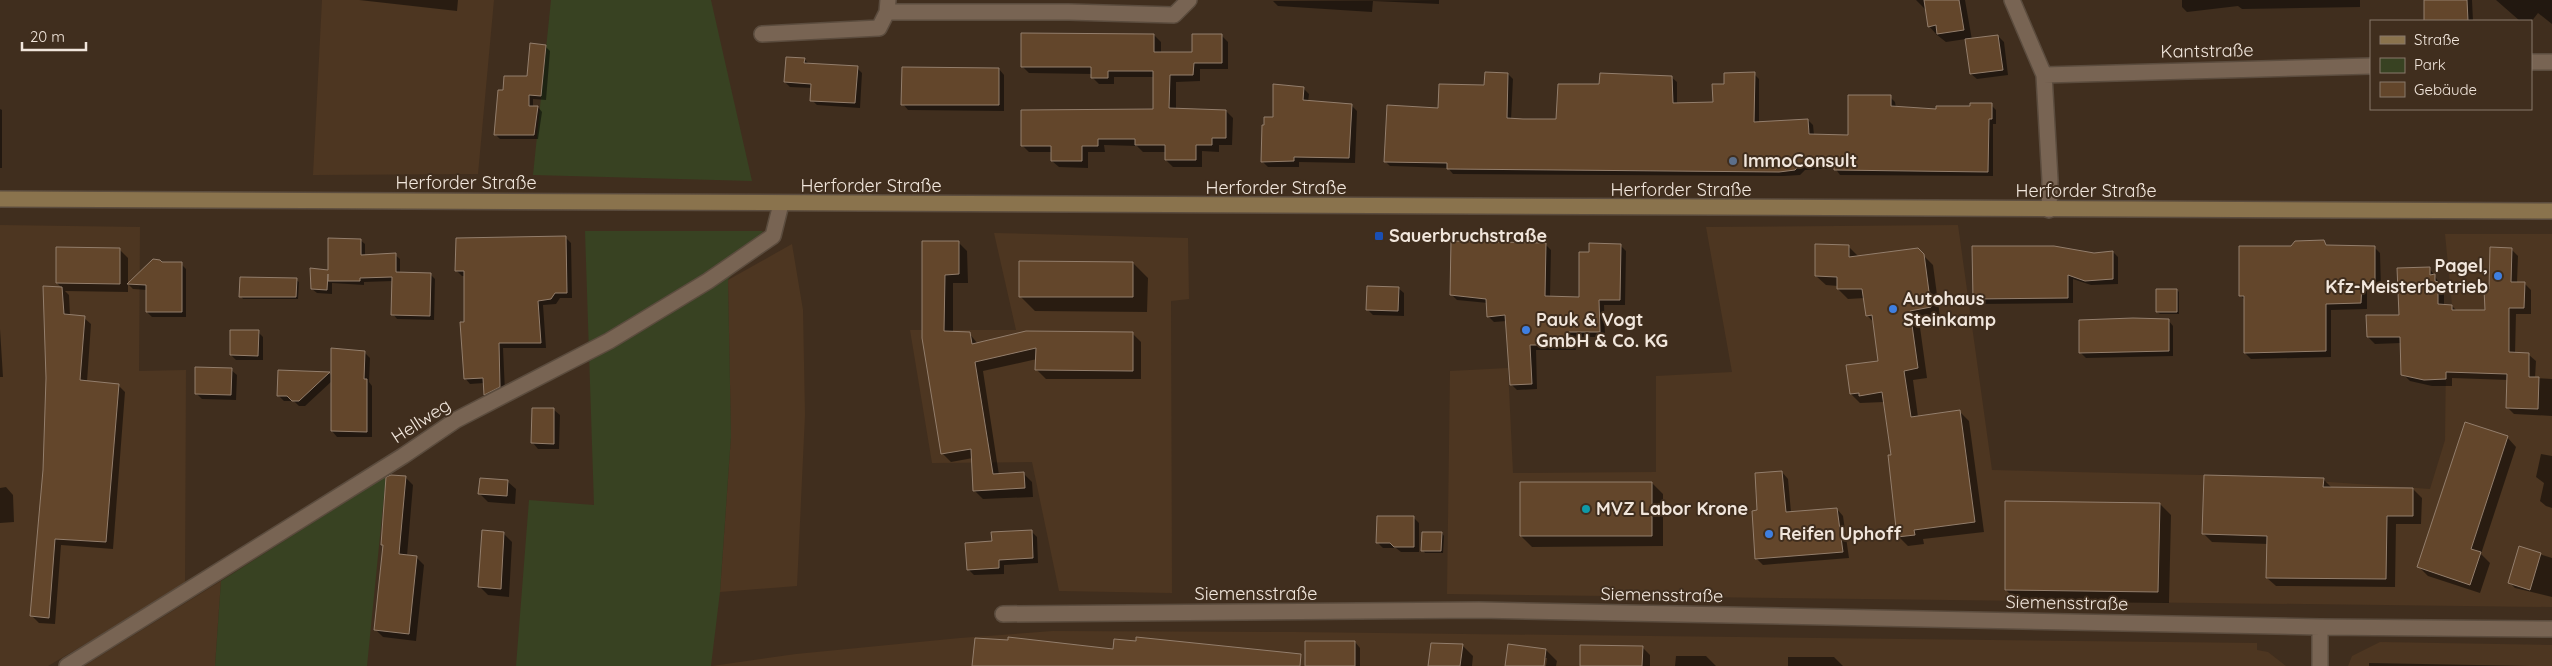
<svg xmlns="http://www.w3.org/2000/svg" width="2552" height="666" viewBox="0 0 2552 666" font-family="Quicksand,sans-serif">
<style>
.built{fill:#4d3621}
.green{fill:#384222}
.shadow{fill:#0007}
.building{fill:#63462b;stroke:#937e6c}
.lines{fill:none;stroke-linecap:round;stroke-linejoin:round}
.street-casing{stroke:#5b4c3e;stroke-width:18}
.secondary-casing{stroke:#5b4c3e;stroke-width:18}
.street{stroke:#786453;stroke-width:15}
.secondary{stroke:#8a734d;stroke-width:15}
.service-dot{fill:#5c6f8a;stroke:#402e1e;stroke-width:2}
.transit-dot{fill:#1a4fb4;stroke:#402e1e;stroke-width:2}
.shop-dot{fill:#3f7fe0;stroke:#402e1e;stroke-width:2}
.culture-dot{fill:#0f9aa8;stroke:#402e1e;stroke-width:2}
.labels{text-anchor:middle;stroke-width:4;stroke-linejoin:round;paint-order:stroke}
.street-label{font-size:18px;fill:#f1e6dc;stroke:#402e1e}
.poi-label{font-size:18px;font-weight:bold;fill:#f1e6dc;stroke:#402e1e;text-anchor:start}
</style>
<rect width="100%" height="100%" fill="#402e1e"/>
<path class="built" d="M322,0H494L478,174L313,175Z
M0,225L140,227L139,371L186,370L185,585L48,666H0Z
M1958,225L1992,470L2244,476L2430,489L2445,440L2446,355L2453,341L2452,305L2445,234H2552V607L1447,594L1450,371L1508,368L1513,473L1656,472V376L1732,372L1706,227Z
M994,233L1188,238L1189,299L1171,301L1172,593L1059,591L1032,462L932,463L910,330H1016Z
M792,244L803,310L805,415L797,586L720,592L731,436L728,280Z
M221,581L215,666H84Z
M1053,631L1296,632L2257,643V650L2268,652L2286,666H712L796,654L960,638Z
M2380,642L2552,645V666H2348L2352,656Z"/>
<path class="green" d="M551,0H711L752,181L533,175Z
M585,231H763L728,280L731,436L720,592L711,666H516L529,500L594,505Z
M386,476L367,666H215L221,581Z"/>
<path class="shadow" d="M359,0H458L457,11Z
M1439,0V4L1373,1L1372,12L1278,6L1273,1Z
M1916,0H1965L1972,40L1998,36L2004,42L2008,75L1977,79L1971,74L1966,39L1946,42L1937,35L1929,26L1927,11Z
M2182,0H2360V7L2242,9L2238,6L2187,12L2182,7Z
M2425,0H2472L2473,21H2426Z
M2496,0H2552V24L2538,13L2531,22L2520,21Z
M1154,35L1161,42V53L1194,54L1221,35L1228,42V69H1200V81L1176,82V110L1226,111L1233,118L1232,145H1219V152L1202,151V167H1173L1166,160V152H1143L1137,146L1104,145L1105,152H1088V168L1059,167L1052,161V152H1029L1022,145L1155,110V77H1114V84H1099L1092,77V74L1029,73L1022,66Z
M545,46L550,51L546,100L533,99V107H538L542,112L538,139H500L495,134L505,92L528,78Z
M804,59L810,65L857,68L862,73L860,108L817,105L812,100V88L790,87L785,82Z
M999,69L1004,75V111L908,110L903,104Z
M1508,74L1513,79L1511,120H1557L1601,85L1671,77L1677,82V104H1715L1725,85L1754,74L1759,79V123L1808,120L1813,125L1814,135L1849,136L1890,97L1895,102L1896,108L1938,111L1991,105L1996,110V124H1993V176L1840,175L1835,168L1805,170L1800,175L1784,176L1453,174L1448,168L1390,166L1385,161L1439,109Z
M1303,88L1309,94L1308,102L1352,106L1357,111L1355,163L1299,162V167H1268L1262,161L1274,118Z
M0,109L2,110V168H0Z
M566,238L571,243L572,298H560L556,304L543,305L546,348H503L505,392L490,399L486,394L484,383L470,384L465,378V276H462L456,270Z
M360,240L365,244V256L395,255L400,259V274H430L435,279L434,320L397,319L393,314V281L364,282V285L332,283V294L317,293L312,289Z
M2323,241L2329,247H2374L2380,253L2381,288H2367V309L2331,310V357L2251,359L2245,353V300L2240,295Z
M958,242L967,251L968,283H953V333H969L978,344L1132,333L1141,342V379H1046L1037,370V359L983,371L999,475L1023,473L1032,482L1033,497L983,499L974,490L973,458L951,462L942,453L923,243Z
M1545,244L1551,250L1550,298H1580L1590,254L1620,245L1626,251L1625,305H1604L1605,337H1574L1576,350H1536L1537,389L1517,390L1511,384L1507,321L1494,322L1488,316V303L1457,300L1451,294Z
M1848,246L1858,256L1917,249L1933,265L1940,317L1919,320L1927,378L1913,380L1918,417L1960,412L1969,421L1984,532L1923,539L1924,544L1908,546L1898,536L1892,456L1884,402L1860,403L1851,394L1880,362L1874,323L1867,315L1865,298L1848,299L1838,289V286L1826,285L1816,276Z
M2511,249L2518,256L2517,283H2524L2531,290V314H2516L2515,354L2529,355L2536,361L2535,378L2552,379V416L2514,414L2507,407L2508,380L2452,378V386H2432L2410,381L2403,374L2401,343L2375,344L2368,337L2400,317L2430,269L2444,290V306H2452L2457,311H2486L2490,290Z
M120,250L128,258V292L65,291L69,295L70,316L84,318L91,324L87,382L118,385L125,392L113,549L61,545L55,624L39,623L32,616L44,470L47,378L44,287L62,288L57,283Z
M2113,252L2118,257V284L2091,285L2073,279V303L1979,304L1974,299L2094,254Z
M153,261L163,264H181L186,269V317H152L147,312V290L133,289L128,284Z
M1133,263L1148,278L1147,312L1035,311L1020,296Z
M296,280L299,282L298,299H243L241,296Z
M1398,288L1404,293V316L1373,315L1368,310Z
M2177,290L2179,292V314H2160L2157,312Z
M2168,320L2173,326V356L2086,358L2081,353Z
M0,329L3,377H0Z
M258,332L263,337V360H236L231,355Z
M333,349L364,352L370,358L369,382L372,386V437H337L332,431V381L305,406H299L294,401H284L278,395L279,371L330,374L332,376Z
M231,370L237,375L236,400L202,399L196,393Z
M554,410L560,415L559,449H538L533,443Z
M2507,437L2516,447L2481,554L2490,563L2480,593L2428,576L2419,567Z
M2541,454L2552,456V508L2546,506L2540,501L2544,483L2536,477Z
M1782,472L1788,479L1791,512L1837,509L1843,516L1849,558L1763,565L1756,558L1759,511Z
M405,477L413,485L407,556L416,557L424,565L416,641L383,637L375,629L384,546L382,544Z
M2323,479L2332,488L2413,489L2422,498L2421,524H2396L2395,587L2276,586L2267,578L2268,544L2212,542L2203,533Z
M507,481L516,489L515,504L488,502L480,494Z
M1652,483L1663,494V546L1532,547L1521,536Z
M6,487L13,495L14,522L0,523V488Z
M2160,504L2171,515L2169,603L2017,601L2006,590Z
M1413,517L1419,523V552H1401L1396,548H1383L1377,542Z
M1032,532L1037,537L1038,563L1004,565V574L974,575L968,569L993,543Z
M1442,533L1444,536L1443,553H1425L1423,550Z
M504,534L512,542L509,597L488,595L480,587Z
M2520,548L2552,558V597L2515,588L2509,582Z
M1355,642L1360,648V666H1307Z
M1462,645L1473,656L1472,666H1429Z
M1642,647L1650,655V666H1581Z
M1546,650L1557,661L1556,666H1546L1547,658H1544L1543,666H1507Z
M1676,656H1706L1716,666H1675Z
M1788,657H1834L1843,666H1788Z
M2369,663L2530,666H2369Z"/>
<path class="building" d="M1924,0H1959L1964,30L1937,34L1936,25L1928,27Z
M2424,0H2467L2468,21H2424Z
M1021,33L1154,34V52H1192V34H1222V63H1194L1193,75H1170L1169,108L1226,110V138H1212V145H1196V160H1165V145H1135V139H1098V146H1082V161H1051V146H1021V110L1153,109V71H1108V78H1091V67H1021Z
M1998,35L2003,70L1970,74L1965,39Z
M530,43L546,45L541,96L529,95V106H538L534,135H494L498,90H503L504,76H527Z
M786,57L805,58L804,63L858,66L855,103L810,101L811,84L784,82Z
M902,67L999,68V105H901Z
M1485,72L1508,73L1507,118L1523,119H1556L1558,84H1599L1600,73L1672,76L1673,103L1713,102L1712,84H1724V73L1755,72L1754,122L1808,119L1809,134L1848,135V95H1891V106L1936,109V106H1970V103H1992V119H1989L1988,172L1834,170V163L1799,166L1795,170L1779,172L1447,169V163L1384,162L1387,105L1438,108L1439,84L1484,85Z
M1273,84L1304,87L1303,100L1352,104L1349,158L1294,157V161L1261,162L1262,125H1264V117H1273Z
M566,236L567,293H555L551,299L538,301L541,343H499L500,387L484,395L483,378L464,379L460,322H464V271H455L456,238Z
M328,238L361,239V255L396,253V272L431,273L430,316L391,315L392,277L360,278V281H328V274L327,290L311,289L310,268L328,270Z
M2324,240L2326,245L2375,246V282L2362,283L2361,303L2326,304V351L2244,353V296H2239V246H2291L2295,241Z
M922,241H959V274L945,275L944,331L970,332L972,344L1026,331L1133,332V371L1035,370L1036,348L975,362L993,474L1024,472L1025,488L973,491L971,449L941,454L922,338Z
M1451,241L1546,243L1545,296L1579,297V252H1589V243L1621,244L1620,300H1599L1600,332H1569L1571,345H1530L1532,384L1510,385L1505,315L1487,317L1486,299L1450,295Z
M1815,244L1849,245V257L1918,248L1924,254L1931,307L1910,311L1918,368L1904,371L1911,417L1960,410L1975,522L1914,530L1915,535L1897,537L1888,455H1891L1882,392L1859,396V393L1850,394L1846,365L1878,361L1872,315L1866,316L1862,289H1837V277L1815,276Z
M1972,246H2054L2094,253L2113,251V279L2085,281L2068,275V298L1973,299Z
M56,247L120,248V284L56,283Z
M2490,247L2512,248L2511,282H2525L2524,308H2509V352L2529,353V377H2539L2538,409L2506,408L2507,374L2446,372V379L2424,380L2401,375L2400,337H2367L2366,315H2399L2397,268L2430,267V275L2435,274V281L2438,282V304L2452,305V310H2485L2484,289H2489Z
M153,259L160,260L162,262H182V312H146V285L127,284Z
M1019,261L1133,262V297H1019Z
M240,277L297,278L296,297H239Z
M43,286L62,287L64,314L85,316L80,380L119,384L106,542L55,539L49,618L30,616L43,470L46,378Z
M1367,286L1399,287L1398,311L1366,310Z
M2156,289H2177V312H2156Z
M2133,318L2169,319V351L2079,353V320Z
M230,330H259L258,356L230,355Z
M331,348L365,351L364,379H367V432L331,431Z
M195,367L232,368L231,395L195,394Z
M278,370L330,372L299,401H292L287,396H277Z
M532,408H554V444L531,443Z
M2465,422L2508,436L2471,549L2481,552L2470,585L2417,567Z
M1782,471L1786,512L1837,508L1843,552L1755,559L1752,511L1757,510L1755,473Z
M391,475L406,476L399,554L417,556L409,634L374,630L383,545H381L386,477Z
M2204,475L2324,478L2323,487L2413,488V516H2387L2386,579L2266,578L2267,536L2202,534Z
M480,478L508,480L507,496L478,494Z
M1520,482H1652V536H1520Z
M2005,501L2160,503L2158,592L2005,590Z
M1377,516H1414V547H1394L1390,543H1376Z
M482,530L504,532L501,589L478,587Z
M1032,530L1033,558L999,560V568L967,570L965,543L992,541L991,532Z
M1422,532H1442L1441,551H1421Z
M2519,546L2541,553L2530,590L2508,583Z
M1008,637L1113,649L1114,639L1136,641V637L1301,654L1300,666H972L975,638L1008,640Z
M1305,641H1355V666H1305Z
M1431,643L1463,644L1460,666H1428Z
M1508,644L1546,649L1544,666H1505Z
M1580,645L1643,646L1642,666H1580Z"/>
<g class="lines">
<g class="street-casing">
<path id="street" d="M2012,0L2044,75L2050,180L2049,210
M887,12H1069L1174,15L1189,0
M762,34L879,28L887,12L888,0
M2531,62H2552
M2044,75L2371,66
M1003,614L1479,610L2320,627L2552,629
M2320,627V666
M67,666L403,456L456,420L609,341L708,281L773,236L781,204"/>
</g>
<g class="secondary-casing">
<path id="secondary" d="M0,199L2552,211"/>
</g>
<use href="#street" class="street"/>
<use href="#secondary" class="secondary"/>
</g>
<circle class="service-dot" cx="1733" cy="161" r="5"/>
<rect class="transit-dot" x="1374" y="231" width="10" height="10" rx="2.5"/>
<g class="shop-dot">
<circle cx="2498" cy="276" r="5"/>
<circle cx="1893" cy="309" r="5"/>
<circle cx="1526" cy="330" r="5"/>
<circle cx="1769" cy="534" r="5"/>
</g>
<circle class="culture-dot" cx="1586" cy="509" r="5"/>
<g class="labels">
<g class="street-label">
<text transform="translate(2207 51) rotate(-1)" y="6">Kantstraße</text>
<text x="466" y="189">Herforder Straße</text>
<text x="871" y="192">Herforder Straße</text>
<text x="1276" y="194">Herforder Straße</text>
<text x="1681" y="196">Herforder Straße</text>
<text x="2086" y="197">Herforder Straße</text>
<text transform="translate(421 421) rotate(-33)" y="6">Hellweg</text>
<text x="1256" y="600">Siemensstraße</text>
<text transform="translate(1662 595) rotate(1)" y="6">Siemensstraße</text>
<text transform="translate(2067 603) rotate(1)" y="6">Siemensstraße</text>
</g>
<g class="poi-label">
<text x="1743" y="167">ImmoConsult</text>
<text x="1389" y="242">Sauerbruchstraße</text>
<text x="2488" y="272" text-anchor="end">Pagel,<tspan x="2488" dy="21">Kfz-Meisterbetrieb</tspan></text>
<text x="1903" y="305">Autohaus<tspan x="1903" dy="21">Steinkamp</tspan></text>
<text x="1536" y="326">Pauk &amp; Vogt<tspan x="1536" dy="21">GmbH &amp; Co. KG</tspan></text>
<text x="1596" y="515">MVZ Labor Krone</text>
<text x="1779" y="540">Reifen Uphoff</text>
</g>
</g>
<rect x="2370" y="20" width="162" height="90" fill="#402e1e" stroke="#87786a"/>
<rect x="2380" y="36" width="25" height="8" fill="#8a734d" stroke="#87786a"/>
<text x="2414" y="45" font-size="15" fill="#f1e6dc">Straße</text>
<rect x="2380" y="58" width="25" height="15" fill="#384222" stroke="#87786a"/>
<text x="2414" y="70" font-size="15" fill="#f1e6dc">Park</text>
<rect x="2380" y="82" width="25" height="15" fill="#63462b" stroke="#87786a"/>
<text x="2414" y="95" font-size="15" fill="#f1e6dc">Gebäude</text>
<path d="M22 42v8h64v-8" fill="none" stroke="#f1e6dc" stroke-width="2.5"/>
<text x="30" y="42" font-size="15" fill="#f1e6dc" stroke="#402e1e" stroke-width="4" paint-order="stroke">20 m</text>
</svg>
